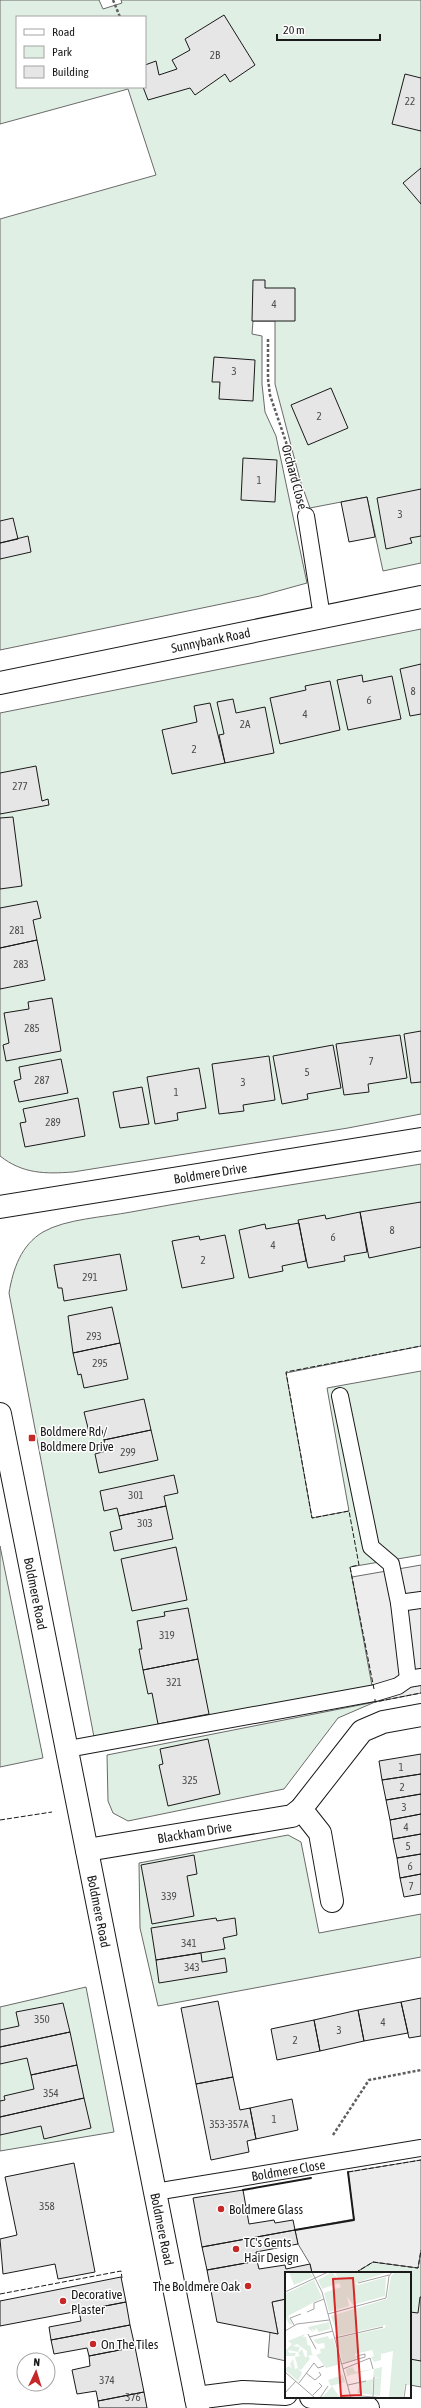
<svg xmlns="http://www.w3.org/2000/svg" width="421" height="2408" viewBox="0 0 421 2408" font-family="'Asap Condensed',sans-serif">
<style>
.green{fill:#e0efe3;stroke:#6a6a6a;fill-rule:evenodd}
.parking{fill:#ededed;stroke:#6a6a6a}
.building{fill:#e6e6e6;stroke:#1a1a1a}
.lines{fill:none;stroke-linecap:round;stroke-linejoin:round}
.service-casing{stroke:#1a1a1a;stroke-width:18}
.minor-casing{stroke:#1a1a1a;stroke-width:24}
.secondary-casing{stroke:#1a1a1a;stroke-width:24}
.path{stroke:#5f5f5f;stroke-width:2.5;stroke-dasharray:3 2;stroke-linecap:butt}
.service{stroke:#fff;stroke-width:16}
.minor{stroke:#fff;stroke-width:22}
.secondary{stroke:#fff;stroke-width:22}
.fence{stroke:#1a1a1a;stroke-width:1;stroke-dasharray:5 2;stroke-linecap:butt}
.wall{stroke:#1a1a1a;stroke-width:2}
.poi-dot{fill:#c62828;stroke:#fff;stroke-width:1.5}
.labels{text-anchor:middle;stroke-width:3;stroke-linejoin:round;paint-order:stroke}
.number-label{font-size:11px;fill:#4d4d4d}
.street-label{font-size:13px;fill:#1a1a1a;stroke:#fff}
.poi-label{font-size:13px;fill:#1a1a1a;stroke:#fff;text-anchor:start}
.inset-road{fill:none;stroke:#a3a3a3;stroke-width:1}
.view{fill:#d62828;fill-opacity:0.15;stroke:#d62828;stroke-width:2}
.inset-edge{fill:none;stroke:#1a1a1a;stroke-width:2}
</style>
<rect width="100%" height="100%" fill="#fff"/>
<path class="green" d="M0,0H99L103,9L122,3L121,0H421V563L383,571L367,497L310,508L300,480L275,384V321H253L252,334L262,336V384L265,412L276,436L307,583L260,596L0,650V219L156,175L128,89L0,124ZM17,17H145V87H17Z
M421,629V1114L348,1128L73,1172C45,1174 23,1174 0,1156V713Z
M421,1164V1346L286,1373L312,1518L349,1511L327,1388L421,1371V1555L350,1567L373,1686L94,1737L9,1293C13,1269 21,1245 43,1232C65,1219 105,1217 131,1212C227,1194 324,1180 421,1164Z
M0,1546L43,1758L0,1767Z
M375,1702L338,1718L284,1789L128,1821L113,1813L108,1801L107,1755Z
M288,1835L301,1842L319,1933L421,1914V1957L158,2006L140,1928L139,1863Z
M86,1987L114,2132L0,2151V2007Z
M421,2250V2387L410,2385V2273H355L373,2262L418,2268Z"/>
<path class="parking" d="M421,1565V1693L375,1702L352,1577Z
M421,2160V2250L418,2268L373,2262L355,2273H312L310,2264L298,2244L295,2230L354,2219L348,2172Z
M286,2299V2361L268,2357L270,2332L278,2334L272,2302Z"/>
<path class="building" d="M224,15L255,65L230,82L225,74L195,95L190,88L148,100L143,87H145V65L156,61L159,75L177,69L172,60L190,50L185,39Z
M405,74L421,78V131L392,124Z
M421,168V204L403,183Z
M253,280H265V288H295V321H252Z
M214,357L255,360L253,401L219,399L220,382H212Z
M331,388L348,428L308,445L291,405Z
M243,458L277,460L275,502L241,500Z
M421,489V536L410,538L412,543L386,549L377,498Z
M367,497L375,537L349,542L341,502Z
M13,518L18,539L0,543V521Z
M28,536L31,552L0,559V543Z
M421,664V714L410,716L400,669Z
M362,675L363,682L392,676L401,719L348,730L337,680Z
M330,681L340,730L280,744L270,698L306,690L305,686Z
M233,699L236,713L265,707L274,753L225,763L219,735L224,734L217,702Z
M210,703L225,763L172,774L162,730L197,722L194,706Z
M36,766L42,801L48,799L49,805L0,814V773Z
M13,817L22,886L0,889V818Z
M37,901L41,918L33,920L37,940L0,948V908Z
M37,940L45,980L0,989V948Z
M52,998L61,1051L6,1061L3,1045L9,1043L4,1013L29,1009L28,1002Z
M421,1031V1082L411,1083L404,1034Z
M400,1035L407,1078L368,1084L369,1092L344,1095L336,1044Z
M333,1045L341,1088L307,1094L308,1099L282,1104L273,1056Z
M269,1056L275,1100L243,1105L244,1111L219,1114L212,1064Z
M61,1059L68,1093L19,1102L14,1081L21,1079L19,1067Z
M199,1068L206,1108L177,1113L178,1120L155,1124L147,1077Z
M142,1087L149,1124L120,1128L113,1092Z
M78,1098L85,1136L25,1147L20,1123L26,1122L23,1109Z
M421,1202V1247L369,1258L360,1212Z
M360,1212L367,1252L344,1256L345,1261L308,1268L298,1220L325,1215L326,1219Z
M299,1223L306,1261L282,1266L283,1271L249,1278L239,1230L265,1224L266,1229Z
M225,1235L234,1278L182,1288L172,1241L199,1236L200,1240Z
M120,1254L127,1290L64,1301L62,1288H58L54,1265Z
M112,1307L120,1343L73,1353L68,1316Z
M120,1343L128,1379L84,1388L81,1374L78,1375L73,1353Z
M144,1399L151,1430L104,1440L102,1430L89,1432L84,1412Z
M151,1430L158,1460L99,1473L95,1454L106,1451L104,1440Z
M174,1475L178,1493L164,1496L166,1506L119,1516L117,1508L104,1511L100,1491Z
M166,1506L173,1539L114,1551L110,1532L122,1529L119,1516Z
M176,1547L187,1600L132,1611L121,1559Z
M188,1608L198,1659L143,1670L139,1649H142L137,1621L165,1616L164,1612Z
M198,1659L209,1714L158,1724L152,1693L148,1694L143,1670Z
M208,1739L220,1794L168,1806L159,1765L163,1764L160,1749Z
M421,1754V1774L382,1780L379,1761Z
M421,1774V1794L386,1800L382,1780Z
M421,1794V1814L390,1820L386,1800Z
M421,1814V1834L393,1839L390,1820Z
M421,1834V1854L397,1858L393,1839Z
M421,1854V1874L400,1878L397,1858Z
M194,1855L197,1874L187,1876L194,1916L152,1924L141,1865Z
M421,1874V1894L404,1897L400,1878Z
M216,1918L217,1921L235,1918L237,1935L223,1938L225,1949L156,1960L151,1928Z
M201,1953L202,1962L225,1958L227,1972L159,1983L156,1960Z
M421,1998V2036L409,2038L401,2002Z
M218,2001L233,2077L196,2084L181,2008Z
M401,2002L408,2033L364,2041L358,2010Z
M63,2003L70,2032L0,2047V2030L19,2026L16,2012Z
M358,2010L364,2041L320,2051L314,2020Z
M314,2020L320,2051L277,2060L271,2029Z
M70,2032L77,2065L31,2075L27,2058L0,2064V2047Z
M77,2065L84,2098L0,2117V2101L5,2100L4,2096L34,2089L31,2075Z
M233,2077L240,2110L250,2108L256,2139L247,2141L249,2152L211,2160L196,2084Z
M84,2098L91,2128L44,2139L41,2126L0,2135V2117Z
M292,2099L298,2130L256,2139L250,2108Z
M74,2163L95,2272L58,2279L55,2264L3,2274L0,2239L17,2235L5,2177Z
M243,2190L249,2224L274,2220L275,2223L293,2220L295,2230L202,2247L193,2198Z
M295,2230L298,2244L256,2252L257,2261L207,2270L202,2247Z
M257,2261L259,2269L285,2265L286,2269L310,2264L312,2273H286V2299L272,2302L278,2334L217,2322L207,2270Z
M121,2277L126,2302L0,2326V2301Z
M420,2297H421V2361L410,2359V2312L418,2313Z
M126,2302L130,2325L51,2340L49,2327L81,2321L79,2311Z
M130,2325L135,2347L89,2356L87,2348L54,2354L51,2340Z
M135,2347L144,2392L98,2401L96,2391L77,2394L72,2370L90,2366L89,2356Z
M144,2392L147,2408H99L98,2401Z"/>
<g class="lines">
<g class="service-casing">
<g id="service">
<path d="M306,516L322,617"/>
<path d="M340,1396L371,1547L391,1564L399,1603"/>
<path d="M408,1679L399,1603L421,1600"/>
<path d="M68,1749L375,1693L398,1686L408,1679L421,1677"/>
<path id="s1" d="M155,2192L421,2148"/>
</g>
</g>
<g class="minor-casing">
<g id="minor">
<path id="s2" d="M0,683L421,597"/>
<path id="s3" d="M0,1207L421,1139"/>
<path d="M301,1809L320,1833L332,1901"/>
<path id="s4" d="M87,1850L292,1816L301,1809L362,1731L383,1722L421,1715"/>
<path d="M311,2397L368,2408"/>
<path d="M196,2398L243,2392L286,2394"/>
</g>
</g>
<g class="secondary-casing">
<g id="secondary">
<path id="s5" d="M0,1414L198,2408"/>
</g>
</g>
<path class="path" d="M113,0L120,17
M268,339V379L270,395L286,442L297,491
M333,2135L369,2080L421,2070"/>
<use href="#service" class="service"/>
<use href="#minor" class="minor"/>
<use href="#secondary" class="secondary"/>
<path class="fence" d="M374,1689L350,1567L359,1565L349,1511L312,1518L286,1372L421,1346
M375,1699V1702L421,1693
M0,1820L52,1812
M348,2172L421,2160
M355,2273L373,2262L418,2268L421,2250
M0,2294L121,2271L122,2278"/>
<path class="wall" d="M243,2190L311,2178
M295,2230L354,2220L348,2172"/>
</g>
<g class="poi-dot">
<rect x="28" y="1434" width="8" height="8" rx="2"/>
<circle cx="221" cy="2209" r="4"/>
<circle cx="236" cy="2249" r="4"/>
<circle cx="248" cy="2286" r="4"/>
<circle cx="63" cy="2301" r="4"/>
<circle cx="93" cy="2344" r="4"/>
</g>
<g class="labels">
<g class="number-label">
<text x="215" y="59">2B</text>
<text x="410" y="105">22</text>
<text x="274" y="308">4</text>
<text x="234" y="375">3</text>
<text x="319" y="420">2</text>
<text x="259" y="484">1</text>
<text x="400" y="518">3</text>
<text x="413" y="695">8</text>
<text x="369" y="704">6</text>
<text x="305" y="718">4</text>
<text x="245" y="728">2A</text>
<text x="194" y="753">2</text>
<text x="20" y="790">277</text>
<text x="17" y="934">281</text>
<text x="21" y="968">283</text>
<text x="32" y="1032">285</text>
<text x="371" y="1065">7</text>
<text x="307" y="1076">5</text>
<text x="42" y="1084">287</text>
<text x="243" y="1086">3</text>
<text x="176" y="1096">1</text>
<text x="53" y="1126">289</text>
<text x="392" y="1234">8</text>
<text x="333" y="1241">6</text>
<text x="273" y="1249">4</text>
<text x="203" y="1264">2</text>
<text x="90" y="1281">291</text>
<text x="94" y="1340">293</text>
<text x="100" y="1367">295</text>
<text x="128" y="1456">299</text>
<text x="136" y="1499">301</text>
<text x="145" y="1527">303</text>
<text x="167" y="1639">319</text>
<text x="174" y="1686">321</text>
<text x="401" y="1771">1</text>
<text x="190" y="1784">325</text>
<text x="402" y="1791">2</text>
<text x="404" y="1811">3</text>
<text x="406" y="1831">4</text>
<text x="408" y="1850">5</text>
<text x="410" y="1870">6</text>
<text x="411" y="1890">7</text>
<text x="169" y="1900">339</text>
<text x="189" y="1947">341</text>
<text x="192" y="1971">343</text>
<text x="42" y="2023">350</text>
<text x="383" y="2026">4</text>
<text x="339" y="2034">3</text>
<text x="295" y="2044">2</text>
<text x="51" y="2097">354</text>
<text x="274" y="2123">1</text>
<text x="229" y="2128">353-357A</text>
<text x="47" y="2210">358</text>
<text x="107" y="2384">374</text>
<text x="133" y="2401">376</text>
</g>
<g class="street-label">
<text transform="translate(295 477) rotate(75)" y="5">Orchard Close</text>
<text dy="5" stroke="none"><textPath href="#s2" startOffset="215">Sunnybank Road</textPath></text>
<text dy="5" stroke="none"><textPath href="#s3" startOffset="213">Boldmere Drive</textPath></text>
<text dy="5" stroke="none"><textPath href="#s5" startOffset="183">Boldmere Road</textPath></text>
<text dy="5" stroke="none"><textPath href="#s4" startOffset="109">Blackham Drive</textPath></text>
<text dy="5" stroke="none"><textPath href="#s5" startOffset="507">Boldmere Road</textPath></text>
<text dy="5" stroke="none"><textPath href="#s1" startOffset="135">Boldmere Close</textPath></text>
<text dy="5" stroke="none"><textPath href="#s5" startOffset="831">Boldmere Road</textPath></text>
</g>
<g class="poi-label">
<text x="40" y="1436">Boldmere Rd /<tspan x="40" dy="15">Boldmere Drive</tspan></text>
<text x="229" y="2214">Boldmere Glass</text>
<text x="244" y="2247">TC's Gents<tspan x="244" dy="15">Hair Design</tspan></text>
<text x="240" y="2291" text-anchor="end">The Boldmere Oak</text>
<text x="71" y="2299">Decorative<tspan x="71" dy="15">Plaster</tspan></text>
<text x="101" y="2349">On The Tiles</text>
</g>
</g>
<g transform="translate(285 2272)">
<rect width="126" height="126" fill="#fff"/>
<path d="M4,0H25L28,5L9,13ZM47,0L53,7L50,0H103L71,11L73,13L101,5L100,24L68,33L62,24L64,34L44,40L39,21L56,15L54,11L37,17L33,8ZM110,0H126V113H120L118,126L104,125L108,79L96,82V88L89,90L86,85L89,84L87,78L70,82L71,88L58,91L52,70L54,66L100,56L101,53L53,64L46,44L102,27L106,4ZM29,8L37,26L3,44L7,52L5,53L0,45V22ZM44,50L45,57L34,60L31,56L30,59L27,57L28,60L24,57L25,60L23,55ZM20,62L18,65H21L23,74L25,73L27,82H30L23,84L25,87L16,98L13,96L17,101L13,109L0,98L3,94L7,96L5,92L8,87L10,97L13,96L10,85L15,84L13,81L17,77L20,85H22V79L12,72L8,74L15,75L13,80L3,78L4,81H11L10,84H0V79L7,72L3,69ZM43,64L44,67L48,66L56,92L41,96L31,83L36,81L35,77L40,76L39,71L33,72L28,68ZM68,95L70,100L88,97L62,104L61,97ZM97,95L95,124L88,123L90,106H95L88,105L89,97ZM58,103L60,110L46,114L43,108ZM88,107L87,123L72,121L76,110ZM47,114L55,126H37Z" fill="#e0efe3"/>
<path class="inset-road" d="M27,0L37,20L66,126M73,11L104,3M0,20L43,0M22,40L29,37V31L39,27M43,42L101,26L104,4L107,0M9,53L5,46L16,42M0,59L12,52L44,48M23,62L31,77M24,65L48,59M50,66L98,55M57,92L80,85V82L72,84L73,87M58,97L85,86L88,97M0,100L30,126M21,101L30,108L36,103L34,100M14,111L29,91L33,96L39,94M63,113L81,109M0,121L11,109M28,123L37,114L34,111M65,123L100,126M88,125L89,105M35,126L43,114M119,126L121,112"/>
<path class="view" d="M68,6L76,123L56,124L48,7Z"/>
<rect width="126" height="126" class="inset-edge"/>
</g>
<rect x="16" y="16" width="130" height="72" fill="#ffffff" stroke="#a3a3a3"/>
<rect x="24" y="29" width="20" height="6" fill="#ffffff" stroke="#a3a3a3"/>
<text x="52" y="36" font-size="12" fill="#1a1a1a">Road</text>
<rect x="24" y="46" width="20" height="12" fill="#e0efe3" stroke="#a3a3a3"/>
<text x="52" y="56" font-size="12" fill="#1a1a1a">Park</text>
<rect x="24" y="66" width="20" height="12" fill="#e6e6e6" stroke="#a3a3a3"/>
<text x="52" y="76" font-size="12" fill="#1a1a1a">Building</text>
<g transform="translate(36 2372) rotate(4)"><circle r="19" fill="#ffffff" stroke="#a3a3a3"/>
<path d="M0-3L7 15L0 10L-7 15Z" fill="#c62828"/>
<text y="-6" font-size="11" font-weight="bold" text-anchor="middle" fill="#1a1a1a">N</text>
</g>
<path d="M277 34v6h103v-6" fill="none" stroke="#1a1a1a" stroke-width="2"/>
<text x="283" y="34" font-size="12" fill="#1a1a1a" stroke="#ffffff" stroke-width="3" paint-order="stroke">20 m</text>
</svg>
